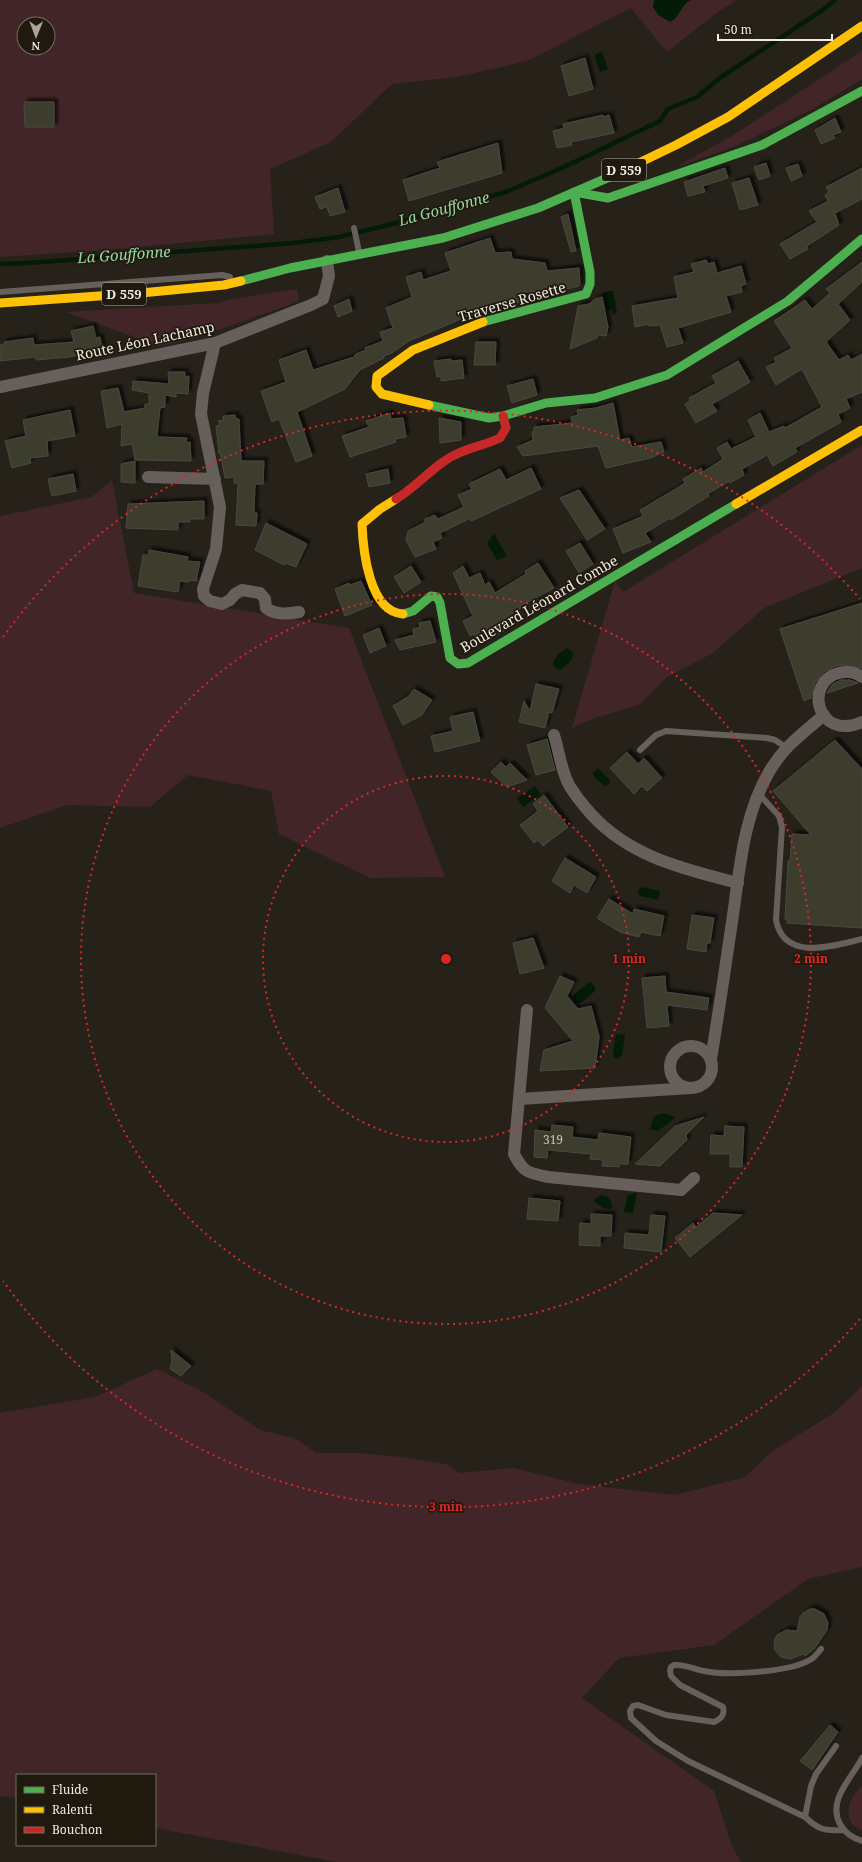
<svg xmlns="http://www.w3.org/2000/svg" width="862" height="1862" viewBox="0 0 862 1862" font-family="'Noto Serif',serif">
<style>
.green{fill:#422528;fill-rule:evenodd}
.water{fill:#031b07}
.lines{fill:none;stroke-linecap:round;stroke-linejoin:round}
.stream{stroke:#031b07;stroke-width:4.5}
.building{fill:#3d3d2f;stroke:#494842;filter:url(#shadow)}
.lane{stroke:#675f5b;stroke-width:6}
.street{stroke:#675f5b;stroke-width:12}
.fast{stroke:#4caf50;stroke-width:9}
.slow{stroke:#ffc107;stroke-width:9}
.jam{stroke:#c62828;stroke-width:9}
.ring{fill:none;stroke:#d62828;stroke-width:2;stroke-dasharray:2 4}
.labels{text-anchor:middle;stroke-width:3.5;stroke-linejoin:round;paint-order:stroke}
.number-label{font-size:12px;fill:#c3c0b6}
.shield{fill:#20190d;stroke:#b2aca3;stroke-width:1}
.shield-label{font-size:13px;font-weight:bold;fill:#f0ebe3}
.street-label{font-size:14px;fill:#f0ebe3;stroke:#20190d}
.water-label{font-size:15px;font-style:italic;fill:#93d6a0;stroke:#20190d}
.centre{fill:#d62828;stroke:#20190d;stroke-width:2}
.ring-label{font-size:12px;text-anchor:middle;font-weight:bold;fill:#d62828;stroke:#20190d;stroke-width:3.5;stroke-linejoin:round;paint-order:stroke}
</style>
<defs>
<filter id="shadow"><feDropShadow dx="3.5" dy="-3.5" stdDeviation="1" flood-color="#0009"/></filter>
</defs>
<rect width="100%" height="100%" fill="#26221a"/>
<path class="green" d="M0,0H737L715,14L667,52L631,8L527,61L457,77L392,84L331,142L270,169L274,234L106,250L0,257ZM24,24H48V48H24Z
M862,51V79L811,110L736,146L674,168L732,136Z
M297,289L299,300L286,306L192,339L159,346L66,312L217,303L232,299Z
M862,445V568L764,608L713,653L667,677L639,705L595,718L572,728L615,581L623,592Z
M112,480L134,593L349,628L445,877L370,878L279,834L271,791L188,775L150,807L67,805L0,828V516L92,497Z
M157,1369L203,1392L260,1430L297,1439L316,1453H358L401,1457L446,1464L460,1473L513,1468L579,1484L675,1495L745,1477L771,1452L834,1413L862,1386V1567L808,1579L714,1645L619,1658L582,1698L714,1791L732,1846L741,1862H337L155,1828V1775H17V1798L0,1796V1413L95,1397Z
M862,1786V1830C840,1823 848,1797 862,1786Z"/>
<path class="water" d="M654,0H692C680,3 681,18 670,22L658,15L653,7Z
M602,52L608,69L600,72L594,55Z
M613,291L617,313L613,314L612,310H607L603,292Z
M494,534L507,556L497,560L487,543Z
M567,648L573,653L572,659L568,664L560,670L554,667L553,663L558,654Z
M598,768L610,780V783L606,786H604L593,775V773Z
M535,786L541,795L523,807L517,798Z
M642,887L660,891L658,900L640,896L638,893L639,889Z
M591,982L595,987V991L581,1003L574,1002V994L588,983Z
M616,1034L625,1035L622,1056H620L619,1059L614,1058V1055L613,1054Z
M662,1113L676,1117L658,1131L650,1129L654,1117Z
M633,1193H637L633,1213L624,1212L628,1194L631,1195Z
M601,1195C609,1196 612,1201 612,1209L604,1208L593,1201Z"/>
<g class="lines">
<path class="stream" d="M0,264L28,263L293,243L339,237L392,224L506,192L564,167L660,121L668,109L697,97L721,77L824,9L835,0"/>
</g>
<path class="building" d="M585,58L593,89L569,96L561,66Z
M24,102H54V127H25Z
M603,115V117L609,115L614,133L571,142L572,145L557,148L553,131L564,128L563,124Z
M835,118L841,132L833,135L835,138L821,144L815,130Z
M498,143L502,173L409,201L403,180L440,168L437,162Z
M766,163L770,176L759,180L754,167Z
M798,164L802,176L791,181L786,168Z
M725,168L728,178L703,186L705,192L688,196L684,182Z
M862,168V199L835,213L839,225L807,246L808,249L790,259L780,244L817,222L809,211L828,201L825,195L829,192L826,187Z
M749,178L758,205L740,210L732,183Z
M338,188L345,212L330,216L327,207L320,209L315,197Z
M568,214L576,251L571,252L561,217Z
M490,238L495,253L511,252L512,259L545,263L547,271L579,268L580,282L579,286L547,294V292H524L523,301L468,316L409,341L392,353L384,356V358L360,370L345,389L297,412L312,456L296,462L279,419L272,422L261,391L286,382L279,360L306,350L313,370L354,357L356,354L366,350L365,348L383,341L380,332L393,328L386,308L412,297L406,277L421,272L423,280L451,271L445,253Z
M706,260L708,264L714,262L717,273L741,266L746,284L741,286L742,292L726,296L731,312L678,328L683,343L667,347L660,325L649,326V324L635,327L632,306L678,298L674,277L694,272L691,264Z
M862,262V282L838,304L850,320L826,342L839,360L848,355L851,360L862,354V392L846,399L850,408L838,414L841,422L795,448L797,452L773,466L767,455L742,469L744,475L730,483L729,481L708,494L709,496L671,520L670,518L645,533L651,542L623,553L613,529L643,516L640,510L682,485L685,483L683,479L701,468L703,472L723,459L717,448L727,442L731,449L756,437L748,420L760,413L769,432L784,426L785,428L822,407L802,369L776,385L766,367L776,362L774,358L792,348L774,321L805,300L812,309L830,293L826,289Z
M602,297L608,327L606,336L598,335L597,338L570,349L578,306L589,304L595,299Z
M349,299L352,311L338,317L334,306Z
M93,326L96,338L100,337L102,349L70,357L36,360V357L0,361V345H4V342L33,338L34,345L74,342L71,331Z
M476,342H496L495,365H474Z
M451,359V361L462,360L464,378L441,381V376L437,377L434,361Z
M738,361L750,382L712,404L717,411L696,423L685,404L690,401L689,398L716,383L712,376Z
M168,372H185V377L189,376L188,394L176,393V397L165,395V407L160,408L157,436V437L187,438L186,443L190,442L191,461L135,460L132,444L121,446L122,424L107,428L101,391L118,388L124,412L145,408V404H149V393L132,390L133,381L169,384Z
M533,379L537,395L512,403L507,386Z
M613,403L620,440L629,438L632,447L661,442L664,452L651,458L606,468L598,446L523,456L517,447L533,440L532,432L534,431V427L572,423L571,417L578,415L577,410L596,408Z
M70,410L75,436L47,441L48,456L30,458L31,463L12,468L5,441L26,436L23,420Z
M390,413L391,419L403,418L406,437L395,439L396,442L350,457L342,436L369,427L366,421Z
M235,415L236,419H239L241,461H264L263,484H255L254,513H257L256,526L236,525L238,483H234V477L225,478L220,453L219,454L216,426L219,425V420L223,421V416Z
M439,418L461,422V440L440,443Z
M135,461V483L121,482V464Z
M531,468L541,489L471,521L469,519L440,533L442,538L433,542L436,549L415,557L406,540L408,531L424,523L425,519L435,515L438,519L464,507L458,495L472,489L469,484L500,469L506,480Z
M388,469L390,483L369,487L366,474Z
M73,474L76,491L52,496L48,479Z
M579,490L605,529L587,540L560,498Z
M204,501V519H190V522H178V530L126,528L128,504Z
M266,523L307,544L296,567L285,563L284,565L255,550Z
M580,543L593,564L579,573L566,551Z
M149,550L188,557L187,561L200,562L196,581L189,580V582L180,581L178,592L138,586L143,555H148Z
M538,563L554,588L520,606L521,608L501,622L505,630L488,640L485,634L476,638L474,634L470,636L463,621L473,616L453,573L463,566L469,578L480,573L485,585L489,582L495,593L526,574L525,571Z
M411,566L421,582L404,593L394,577Z
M361,581L372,605L345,616L335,589L349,583L350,585Z
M862,603V668L844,665L836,666L824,672L815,683L811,698L804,701L780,629Z
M430,621L436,642L400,650L395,640L414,635L413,629L420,627L419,623Z
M379,628L386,646L370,653L363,635Z
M841,680H850L858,683L827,693L833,684Z
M536,684L559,689L552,713L549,712L545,728L519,722L524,701L530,711Z
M414,689L432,700L422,715L403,725L393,706L409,696Z
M473,712L480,741L435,752L431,736L453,731L450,717Z
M547,739L555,770L536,775L527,745Z
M835,740L862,769V928L787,923V919H785L788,861H790L792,834L811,835L773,791Z
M627,752L638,764L644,758L662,778L647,791L642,786L634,794L610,768Z
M501,762L506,767L510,763L527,780L507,787L491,772Z
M544,795L568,827L543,846L538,840L534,843L520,825L538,811L533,804Z
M565,858L596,877L587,893L574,885L570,893L552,881Z
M609,899L633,914L634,909L664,916L660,936L641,932L639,937L620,932L597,918Z
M692,915L714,918L710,943H707L706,952L687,949Z
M533,938L544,968L520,974L513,943Z
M560,976L574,982L567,996L578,1009L591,1006L599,1037L595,1068L540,1071L544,1050L573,1041L545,1008Z
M665,976L666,992L709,998L707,1010L667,1005L669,1026L647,1028L642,978Z
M704,1117L686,1135L687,1140L660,1166L635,1164L675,1126Z
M552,1125L573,1127L572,1137L598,1140L599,1133L631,1137L628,1164H619V1167L602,1166L603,1160L590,1159L591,1154L548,1150L547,1158L534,1157L535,1130L551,1132Z
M725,1126L744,1127L742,1167H730V1154H710L711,1135L724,1136Z
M529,1198L560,1201L558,1221L527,1219Z
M713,1213L742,1215L690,1257L675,1238L693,1223L696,1227Z
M591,1214L612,1215L611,1236H600V1246L579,1245L580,1223L591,1224Z
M651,1215L665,1216L661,1252L624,1248L625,1233L649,1235Z
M171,1350L191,1366L181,1376L170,1369L172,1361Z
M815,1609L824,1614L828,1623L827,1630L815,1648L805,1656L804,1654L790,1659L781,1657L774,1649L775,1639L777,1635L786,1630L797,1631L800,1617L803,1613L810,1609Z
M830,1725L838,1732L812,1770L800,1761Z"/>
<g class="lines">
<path class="lane" d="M354,228L359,252
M0,292L222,275L230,277
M640,750L656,735L666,731L767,738L775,740L787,748
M758,793L779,816L782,827L776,920C784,962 833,946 862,939
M836,1746L816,1774L811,1786L805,1817C819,1830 824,1831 844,1830
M862,1758C852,1778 827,1800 840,1824C845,1833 852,1838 862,1841
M805,1817L688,1761L656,1741L631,1718L630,1711L633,1706L638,1705L666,1715L714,1722C721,1719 725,1715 723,1707L680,1685L671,1676L670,1671L671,1667L674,1665C684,1664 694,1669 704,1671C728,1676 789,1672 810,1660C814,1658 818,1653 821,1649"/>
<path class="street" d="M215,343L203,393L201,414L220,507L216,549L203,589L204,596L210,601L222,604L230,600L235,594L242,590L260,593L265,599L266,608C276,615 287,614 299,612
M0,387L215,343L311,305L323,299L329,276L327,261
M148,477L215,479
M862,677C855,672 847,671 839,673C803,682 817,742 862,722
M554,735C559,751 561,770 569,785C575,795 583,805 591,814C630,857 684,869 738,883
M527,1010L514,1154C523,1172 528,1173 548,1177L681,1190L694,1178
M670 1067a21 21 0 1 1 42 0a21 21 0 1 1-42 0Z
M711,1059C719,1011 726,963 733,915C740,866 744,815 769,772C784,746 802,734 824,715
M520,1099L690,1088"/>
<path class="fast" d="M241,281L290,268L443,238L538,208L614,175
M483,322L586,294L590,284V272L574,192L608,198L762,145L862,91
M429,405L489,418L503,416L546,403L595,398L667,375L788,301L862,239
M403,614L413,611L431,596L437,597L440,603L450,658L458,664L468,663L736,504"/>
<path class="slow" d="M614,175L676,145L728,117L862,26
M0,303L141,293L224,285L241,281
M429,405L382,394L376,387L377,376L413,350L483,322
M396,499L380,509L362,524C363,550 369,612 403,614
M736,504L862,430"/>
<path class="jam" d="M396,499C413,489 426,474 443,462C460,449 481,447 500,438L506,428L503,416"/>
</g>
<g class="ring">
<circle cx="446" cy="959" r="183"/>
<circle cx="446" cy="959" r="365"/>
<path d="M860 1319A548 548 0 0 1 3 1281M3 637A548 548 0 0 1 860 599"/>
</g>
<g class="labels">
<g class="number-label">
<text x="553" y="1144">319</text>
</g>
<g class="shield">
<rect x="602" y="159" width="44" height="22" rx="3"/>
<rect x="102" y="283" width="44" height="22" rx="3"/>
</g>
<g class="shield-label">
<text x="624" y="175">D 559</text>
<text x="124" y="299">D 559</text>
</g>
<g class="street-label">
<text transform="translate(512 302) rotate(-16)" y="5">Traverse Rosette</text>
<text transform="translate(145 341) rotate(-12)" y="5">Route Léon Lachamp</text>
<text transform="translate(539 604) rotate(-30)" y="5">Boulevard Léonard Combe</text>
</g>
<g class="water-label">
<text transform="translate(444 209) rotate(-15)" y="5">La Gouffonne</text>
<text transform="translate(124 255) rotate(-4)" y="5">La Gouffonne</text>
</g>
</g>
<circle cx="446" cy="959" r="6" class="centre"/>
<g class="ring-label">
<text x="629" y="963">1 min</text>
<text x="811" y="963">2 min</text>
<text x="446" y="1511">3 min</text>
</g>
<rect x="16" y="1774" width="140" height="72" fill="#20190d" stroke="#736d63"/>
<rect x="24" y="1787" width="20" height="6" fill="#4caf50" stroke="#736d63"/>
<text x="52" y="1794" font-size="12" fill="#f0ebe3">Fluide</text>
<rect x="24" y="1807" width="20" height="6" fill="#ffc107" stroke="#736d63"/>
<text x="52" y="1814" font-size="12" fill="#f0ebe3">Ralenti</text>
<rect x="24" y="1827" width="20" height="6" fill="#c62828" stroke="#736d63"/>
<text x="52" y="1834" font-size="12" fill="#f0ebe3">Bouchon</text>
<g transform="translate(36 36) rotate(181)"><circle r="19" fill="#20190d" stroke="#736d63"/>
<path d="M0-3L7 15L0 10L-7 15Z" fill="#a9a59d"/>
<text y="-6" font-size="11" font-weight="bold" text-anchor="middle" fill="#f0ebe3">N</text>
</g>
<path d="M718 34v6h114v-6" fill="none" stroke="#f0ebe3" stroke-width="2"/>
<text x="724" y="34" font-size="12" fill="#f0ebe3" stroke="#20190d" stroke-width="3" paint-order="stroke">50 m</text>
</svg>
